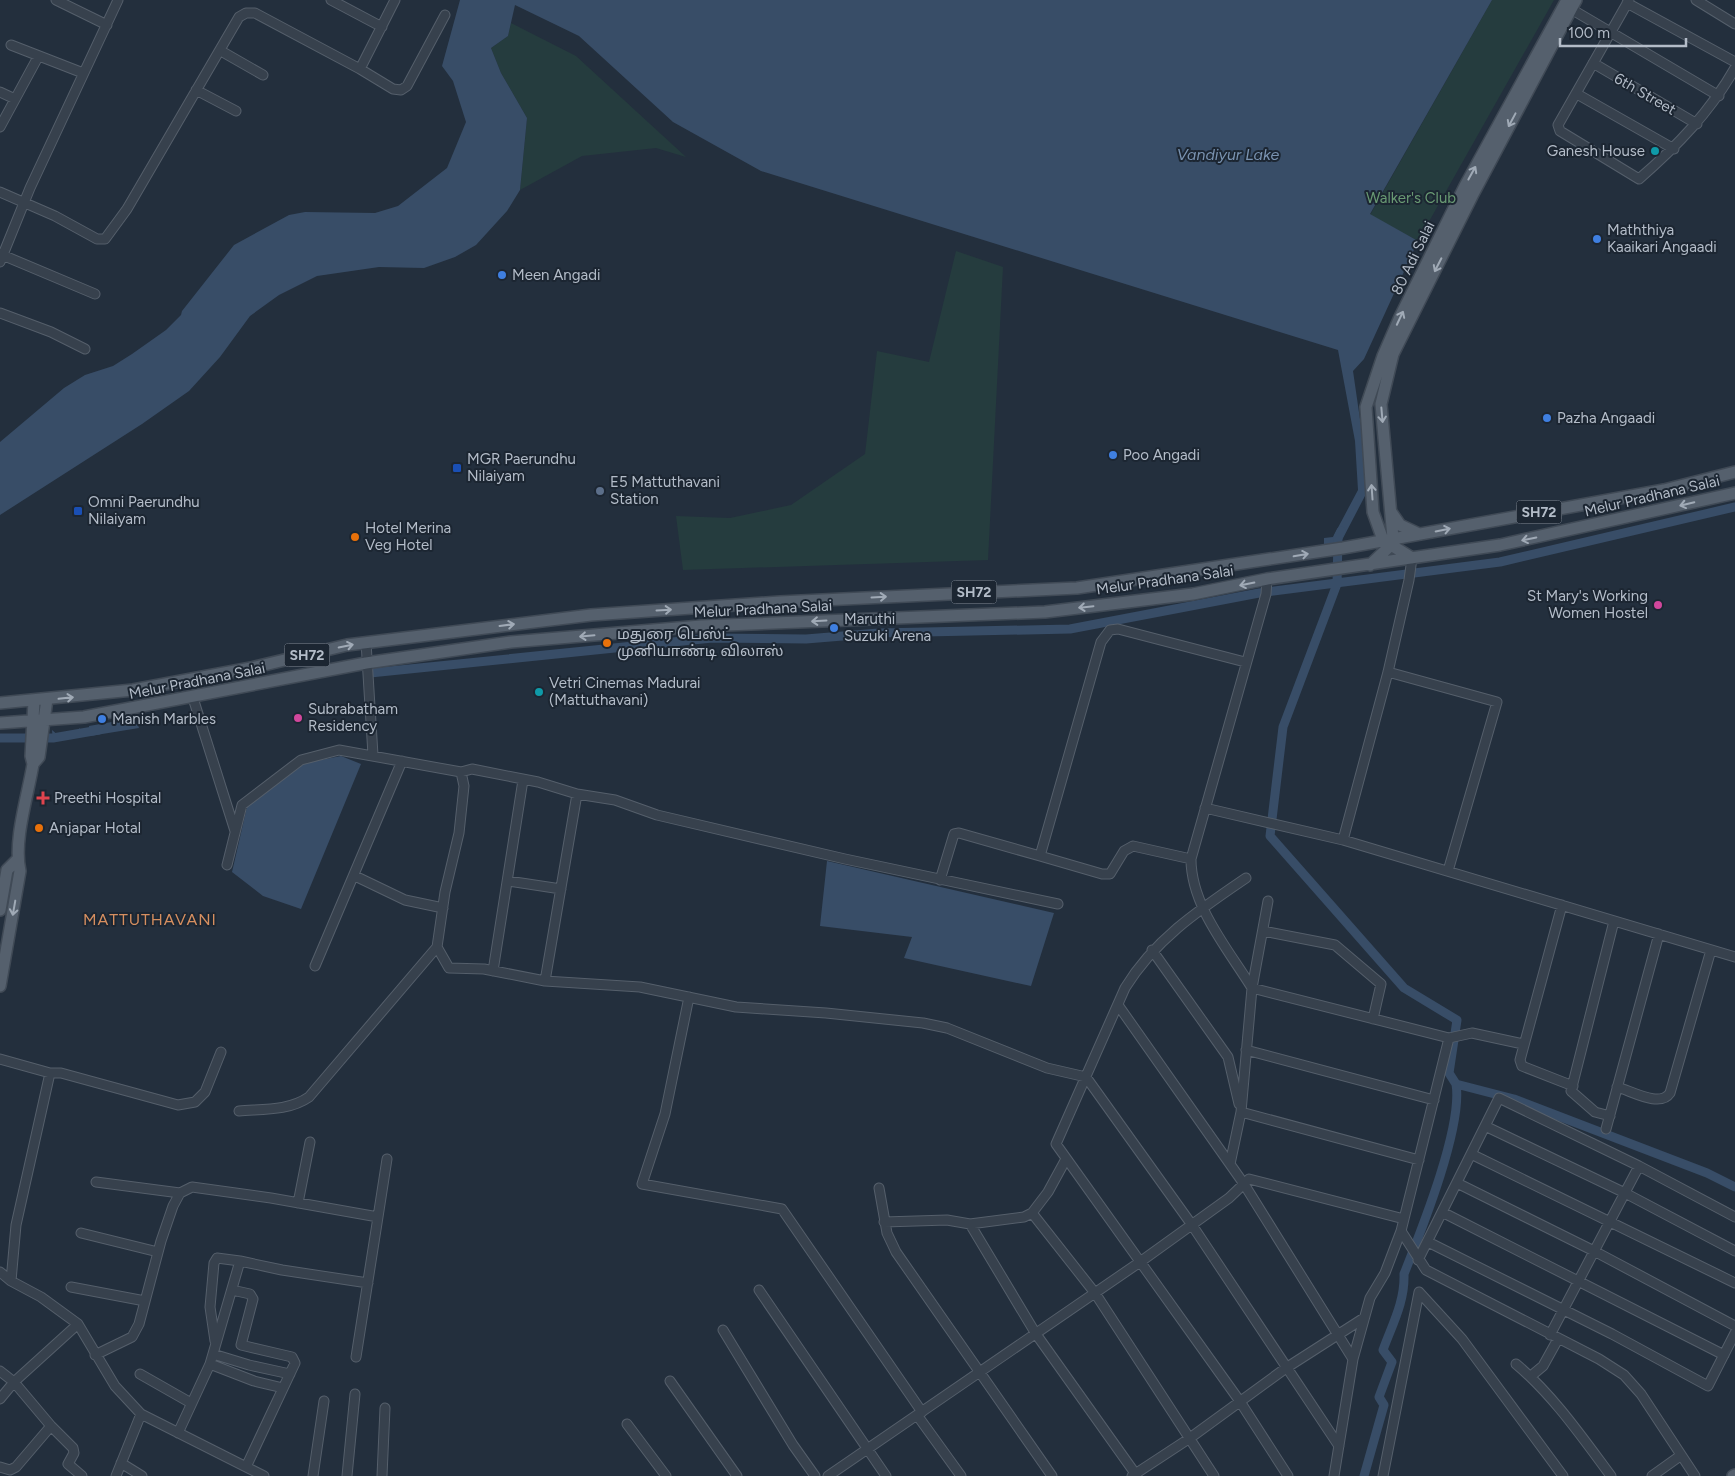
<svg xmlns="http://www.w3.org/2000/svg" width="1735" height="1476" viewBox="0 0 1735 1476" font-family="Figtree,'Noto Sans Tamil',sans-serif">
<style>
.green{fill:#253c3e}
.water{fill:#384d67}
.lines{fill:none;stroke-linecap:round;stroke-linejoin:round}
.canal{stroke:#384d67;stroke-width:9}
.minor-casing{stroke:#555f6b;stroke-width:11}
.major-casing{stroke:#404a56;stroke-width:14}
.minor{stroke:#37414d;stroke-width:9}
.major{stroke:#55606d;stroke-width:11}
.oneway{stroke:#a0aab6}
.culture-dot{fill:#0f9aa8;stroke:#1c2632;stroke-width:2}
.shop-dot{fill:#3f7fe0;stroke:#1c2632;stroke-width:2}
.transit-dot{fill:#1a4fb4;stroke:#1c2632;stroke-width:2}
.service-dot{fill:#5c6f8a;stroke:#1c2632;stroke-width:2}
.food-dot{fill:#e8710a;stroke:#1c2632;stroke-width:2}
.hotel-dot{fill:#d1479c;stroke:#1c2632;stroke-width:2}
.health-dot{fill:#e0444e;stroke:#1c2632;stroke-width:2}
.labels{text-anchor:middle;stroke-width:4;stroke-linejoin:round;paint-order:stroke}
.shield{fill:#1c2632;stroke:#868f9b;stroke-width:1}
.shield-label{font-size:14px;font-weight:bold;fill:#b3bcc8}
.street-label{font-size:15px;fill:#b3bcc8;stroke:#1c2632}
.poi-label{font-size:15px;fill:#b3bcc8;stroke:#1c2632;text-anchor:start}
.park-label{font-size:15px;fill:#699a73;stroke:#1c2632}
.water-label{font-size:16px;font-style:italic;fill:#7a93b1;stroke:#1c2632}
.neighbourhood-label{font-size:16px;letter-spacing:1px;fill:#d68f60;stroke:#1c2632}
</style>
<rect width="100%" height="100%" fill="#232f3d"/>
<path class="green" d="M1492,0H1554L1418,241L1370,215Z
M511,23L576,56L686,157L656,148L582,156L520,190L527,118L501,73L491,48L508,36Z
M956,251L1003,267L988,560L683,570L676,516L730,518L791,505L865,454L877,351L929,362Z"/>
<path class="water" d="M460,0H1492L1370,214L1418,241L1364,359L1353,371L1363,440L1366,494L1341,542L1324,545V538L1333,537L1358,490L1355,441L1338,350L761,171L673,122L579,36L515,5L508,36L491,48L501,73L527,118L520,190L507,211L476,245L455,257L424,268L379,267L317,276L279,295L250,316L220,357L189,391L142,424L0,515V442L64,388L85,375L113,366L132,354L166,330L181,315L182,311L234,245L289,215L305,212L375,213L398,206L447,168L466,122L453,81L442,66Z
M135,718L139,728L90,736L89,726Z
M80,728L79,737L53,741L52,730L59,736L73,734Z
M341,756L361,764L301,909L263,896L232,872L247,807L305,763Z
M827,861L1054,913L1031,986L904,958L912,937L820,926Z"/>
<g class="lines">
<path class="canal" d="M1341,531L1338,537L1337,584L1283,727L1270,836L1404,988L1457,1020L1449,1073L1456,1084L1514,1099L1707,1173L1735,1187
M370,673L712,638L806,639L879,633L1070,629L1259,593L1500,562L1735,507
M0,738H53L99,730
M1364,1476L1384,1405L1379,1397L1392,1362L1383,1350C1392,1325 1405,1302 1404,1274C1421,1231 1463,1127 1456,1084"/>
<g class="minor-casing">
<path id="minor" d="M56,0L107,25
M331,0L382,27
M1629,0L1558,125L1560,131L1639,179C1677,146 1710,112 1735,68
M1696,0L1735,24
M1627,3L1735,62
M1566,6L1719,96
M11,45L83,73
M221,51L263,75
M1593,63L1697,124
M360,69L395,0
M196,90L236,111
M0,92L15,99
M1577,94L1674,149
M0,127L38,57
M0,192L55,216L97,239H105L127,209L239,17L246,13H255L360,69L393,89L401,90L407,86L445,15
M0,254L95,294
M0,262L30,188L118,0
M0,313L51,332L85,349
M1412,558L1409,580L1388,672L1343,840L1735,957
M1267,579L1266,594L1191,859C1191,906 1228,949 1252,988L1449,1038L1401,1231L1426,1270L1599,1359L1624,1375L1641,1394L1695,1476
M366,642L373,755
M1388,672L1497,702L1448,871
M193,698L235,831
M461,772L472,769L538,782L577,794L615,800L657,815L845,859L1058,904
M1205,808L1343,840
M1040,856L1102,874H1110L1124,851L1133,846L1191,859
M227,865L242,805L301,760L339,750L461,772L464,786L459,833L445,892L437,947L449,968L484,969L545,981L640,987L736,1007L826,1013L923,1023L947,1028L1047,1068L1086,1077L1192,1225L1339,1446
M355,876L405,900L443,908
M1246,878C1199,910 1155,939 1125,988L1056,1144L1239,1400L1288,1476
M940,880L954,834L959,833L1040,856L1101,642L1110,630L1118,629L1245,662
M508,881L561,889
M1562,905L1520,1060L1522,1066L1573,1086
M1263,931L1335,945L1381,984L1373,1019
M1152,950L1228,1057L1239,1104
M315,966L402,761
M493,971L523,780
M545,981L577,794
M689,997L665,1114L642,1184L782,1209L922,1412
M1118,1005L1244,1184L1353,1359
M1449,1038L1472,1033L1523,1044
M1246,1050L1434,1100
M0,1059L50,1073
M1617,1087C1632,1091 1660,1108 1670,1093L1711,950
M239,1111C262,1109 289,1111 309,1097L437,947
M1241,1112L1252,988L1268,901
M1610,1116L1595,1112L1571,1091L1614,921
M1485,1126L1625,1193L1735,1251
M1606,1129L1659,934
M1471,1154L1735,1283
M1230,1164L1241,1112L1419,1160
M96,1182L180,1193
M1457,1183L1594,1251L1735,1326
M879,1188L887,1233L896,1252L1052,1476
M298,1203L310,1142
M1442,1212L1724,1355
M1032,1213L1095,1293L1214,1476
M884,1222L947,1220L970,1224L1024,1217L1032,1213L1048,1192L1066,1159
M970,1224L1036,1334L1137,1476
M81,1233L158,1252
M1428,1242L1612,1334L1708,1386L1735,1333
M1418,1260L1499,1098L1639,1166L1735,1217
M0,1272L11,1281L41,1297L78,1324L115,1386L141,1414L264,1476
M11,1281L16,1225L50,1073H61L178,1105L195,1102L205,1092L221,1052
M71,1287L145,1301
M232,1290L250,1294L253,1299L241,1345L292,1357L295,1363L246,1467
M759,1290L886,1476
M1419,1292L1462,1339L1563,1476
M723,1330L793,1445L815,1476
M1550,1335L1639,1166
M215,1341L210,1307L214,1263L217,1258L240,1261
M213,1354L249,1365L290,1374
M95,1355L132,1337L139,1324L161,1241L173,1206L180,1193L192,1187L271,1198L378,1217L387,1159
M356,1357L378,1217
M210,1364L254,1381L283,1388
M1516,1364C1553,1395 1582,1437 1611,1476
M0,1371L14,1382L51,1426L73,1448L74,1453L68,1464L82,1476
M140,1374L191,1403
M1531,1376L1543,1366L1558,1339
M670,1381L737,1476
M0,1399L14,1382L78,1324
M917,1415L961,1476
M627,1424L666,1476
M178,1433L210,1364L240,1261L282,1270L368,1283
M121,1463L142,1476
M0,1467L10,1470L16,1467L51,1426
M116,1476L141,1414
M313,1476L324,1401
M347,1476L355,1394
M382,1476L385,1408
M828,1476L1140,1262L1229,1198L1249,1179L1404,1219
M1132,1476L1190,1438L1286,1368L1364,1318
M1334,1476L1353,1359L1370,1298L1385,1273L1401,1231
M1383,1476L1419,1292
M1652,1476L1680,1456"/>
</g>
<g class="major-casing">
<path id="major" d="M1391,512L1400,525L1419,534
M1412,558L1383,540L1373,512L1366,407L1383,356L1400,317L1465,186L1567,0
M1370,565L1391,545L1393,538L1381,404L1393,354L1472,196L1576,0
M0,703L133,690L251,668L347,645L591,615L780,602L1077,588L1343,548L1664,490L1735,472
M0,723L84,717L366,663L511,642L701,626L1045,612L1193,594L1267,579L1500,545L1735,493
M33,764L31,756L34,701
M0,910L7,870L17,860
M0,986L20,871C13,841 28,795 33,764L39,757L47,699
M1733,1476L1735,1475"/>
</g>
<use href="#minor" class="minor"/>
<use href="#major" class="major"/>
</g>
<defs><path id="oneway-shaft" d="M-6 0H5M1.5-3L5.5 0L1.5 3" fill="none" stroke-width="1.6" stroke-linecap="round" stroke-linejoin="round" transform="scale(1.25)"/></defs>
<g class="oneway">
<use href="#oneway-shaft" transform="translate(1512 120) rotate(118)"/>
<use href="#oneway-shaft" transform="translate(1472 173) rotate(-61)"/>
<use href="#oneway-shaft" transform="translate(1438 265) rotate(117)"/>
<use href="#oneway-shaft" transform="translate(1400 318) rotate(-65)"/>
<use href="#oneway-shaft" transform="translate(1382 415) rotate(85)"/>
<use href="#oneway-shaft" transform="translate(1372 492) rotate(-94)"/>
<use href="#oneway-shaft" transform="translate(1687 504) rotate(167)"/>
<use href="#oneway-shaft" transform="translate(1443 530) rotate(-11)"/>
<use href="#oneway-shaft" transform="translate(1529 539) rotate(168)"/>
<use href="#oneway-shaft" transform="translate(1301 555) rotate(-10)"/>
<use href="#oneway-shaft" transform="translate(1247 584) rotate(169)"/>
<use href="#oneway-shaft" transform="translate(879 597) rotate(-3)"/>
<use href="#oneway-shaft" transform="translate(1086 607) rotate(174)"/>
<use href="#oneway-shaft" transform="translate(664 610) rotate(-3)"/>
<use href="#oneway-shaft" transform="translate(819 621) rotate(177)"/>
<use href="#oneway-shaft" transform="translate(507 625) rotate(-7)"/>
<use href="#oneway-shaft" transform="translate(587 636) rotate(175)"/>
<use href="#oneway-shaft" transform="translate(346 646) rotate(-12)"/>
<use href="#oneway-shaft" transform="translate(66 698) rotate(-6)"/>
<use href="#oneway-shaft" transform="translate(14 908) rotate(100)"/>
</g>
<g class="culture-dot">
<circle cx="1655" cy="151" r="5"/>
<circle cx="539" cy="692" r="5"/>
</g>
<g class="shop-dot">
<circle cx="1597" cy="239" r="5"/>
<circle cx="502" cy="275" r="5"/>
<circle cx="1547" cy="418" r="5"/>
<circle cx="1113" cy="455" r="5"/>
<circle cx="834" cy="628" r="5"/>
<circle cx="102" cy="719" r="5"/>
</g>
<g class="transit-dot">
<rect x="452" y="463" width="10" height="10" rx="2.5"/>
<rect x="73" y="506" width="10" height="10" rx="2.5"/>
</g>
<circle class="service-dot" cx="600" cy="491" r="5"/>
<g class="food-dot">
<circle cx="355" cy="537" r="5"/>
<circle cx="607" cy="643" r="5"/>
<circle cx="39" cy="828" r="5"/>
</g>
<g class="hotel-dot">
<circle cx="1658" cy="605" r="5"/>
<circle cx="298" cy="718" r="5"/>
</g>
<path class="health-dot" d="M40.5 790.5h5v5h5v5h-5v5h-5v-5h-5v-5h5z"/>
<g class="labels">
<g class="shield">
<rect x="1516.5" y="500.5" width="45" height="23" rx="4"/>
<rect x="951.5" y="580.5" width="45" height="23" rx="4"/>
<rect x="284.5" y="643.5" width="45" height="23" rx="4"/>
</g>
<g class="shield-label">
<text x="1539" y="517">SH72</text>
<text x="974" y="597">SH72</text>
<text x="307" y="660">SH72</text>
</g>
<g class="street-label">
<text transform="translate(1645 94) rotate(30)" y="5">6th Street</text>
<text transform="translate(1413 258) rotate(-64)" y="5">80 Adi Salai</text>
<text transform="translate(1652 496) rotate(-13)" y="5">Melur Pradhana Salai</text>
<text transform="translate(1165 580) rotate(-8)" y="5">Melur Pradhana Salai</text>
<text transform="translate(763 609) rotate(-3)" y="5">Melur Pradhana Salai</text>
<text transform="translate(197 681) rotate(-11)" y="5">Melur Pradhana Salai</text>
</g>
<g class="poi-label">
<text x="1645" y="156" text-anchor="end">Ganesh House</text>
<text x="1607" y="235">Maththiya<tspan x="1607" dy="17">Kaaikari Angaadi</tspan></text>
<text x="512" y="280">Meen Angadi</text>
<text x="1557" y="423">Pazha Angaadi</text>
<text x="1123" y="460">Poo Angadi</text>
<text x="467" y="464">MGR Paerundhu<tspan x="467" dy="17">Nilaiyam</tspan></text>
<text x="610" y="487">E5 Mattuthavani<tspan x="610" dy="17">Station</tspan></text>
<text x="88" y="507">Omni Paerundhu<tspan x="88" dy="17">Nilaiyam</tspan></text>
<text x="365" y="533">Hotel Merina<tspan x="365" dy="17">Veg Hotel</tspan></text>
<text x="1648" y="601" text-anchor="end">St Mary's Working<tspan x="1648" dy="17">Women Hostel</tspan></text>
<text x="844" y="624">Maruthi<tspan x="844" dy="17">Suzuki Arena</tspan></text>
<text x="617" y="639">மதுரை பெஸ்ட்<tspan x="617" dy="17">முனியாண்டி விலாஸ்</tspan></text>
<text x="549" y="688">Vetri Cinemas Madurai<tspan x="549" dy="17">(Mattuthavani)</tspan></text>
<text x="308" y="714">Subrabatham<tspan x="308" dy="17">Residency</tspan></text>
<text x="112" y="724">Manish Marbles</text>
<text x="54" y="803">Preethi Hospital</text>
<text x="49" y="833">Anjapar Hotal</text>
</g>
<g class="park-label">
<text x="1411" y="203">Walker's Club</text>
</g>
<g class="water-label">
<text x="1228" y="160">Vandiyur Lake</text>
</g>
<g class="neighbourhood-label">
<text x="150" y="925">MATTUTHAVANI</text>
</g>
</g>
<path d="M1560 38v8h126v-8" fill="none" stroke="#b3bcc8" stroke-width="2.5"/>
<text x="1568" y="38" font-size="15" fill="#b3bcc8" stroke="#1c2632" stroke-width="4" paint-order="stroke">100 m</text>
</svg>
